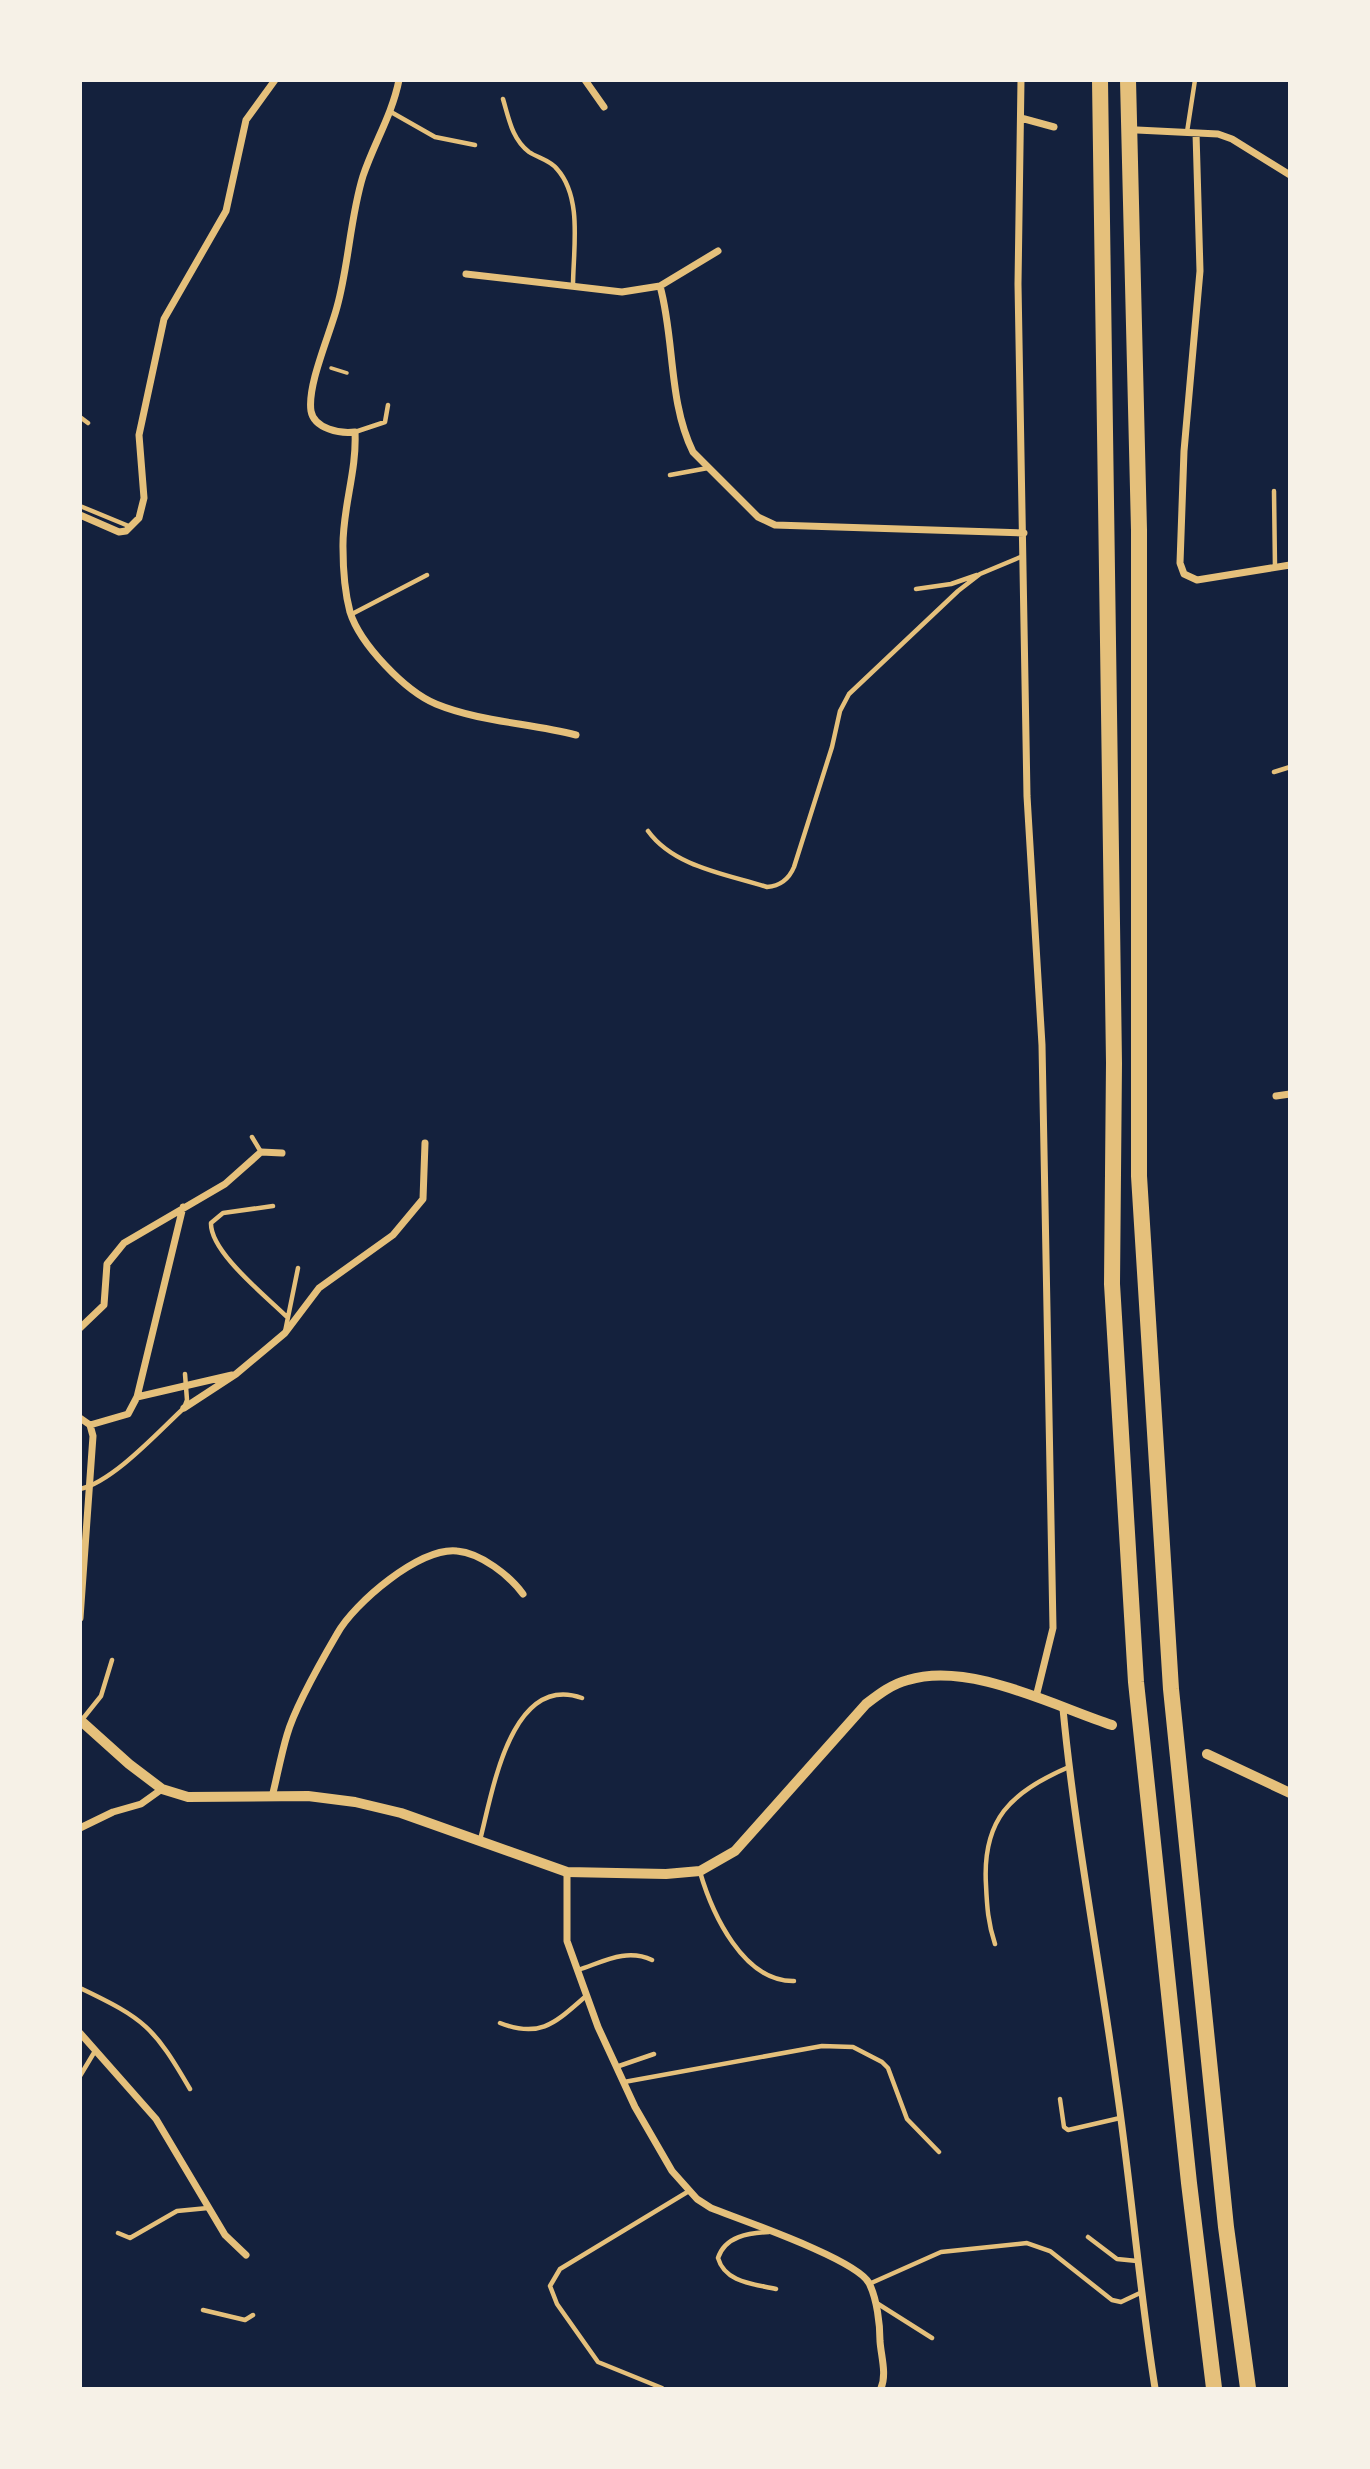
<svg xmlns="http://www.w3.org/2000/svg" width="1370" height="2469" viewBox="0 0 1370 2469" font-family="Georgia,serif">
<style>
.lines{fill:none;stroke-linecap:round;stroke-linejoin:round}
.path{stroke:#e5c07b;stroke-width:3.5}
.service{stroke:#e5c07b;stroke-width:4.5}
.minor{stroke:#e5c07b;stroke-width:7}
.tertiary{stroke:#e5c07b;stroke-width:10}
.motorway{stroke:#e5c07b;stroke-width:16}
</style>
<rect width="100%" height="100%" fill="#14213d"/>
<g class="lines">
<path class="path" d="M331,368L347,373"/>
<path class="service" d="M503,99C509,119 512,139 529,152C538,158 550,160 557,169C583,198 573,250 573,286
M391,112L435,137L475,145
M1187,132L1195,80
M80,417L88,423
M355,432L385,422L388,405
M670,475L708,468
M1274,491L1275,567
M80,506L131,527
M916,589L951,584L977,575
M352,614L427,575
M1274,772L1290,767
M648,831C674,867 726,874 767,887C780,886 789,879 794,867L832,747L840,711L849,694L958,591L980,574L1023,556
M252,1137L261,1152
M273,1206L223,1213L211,1223C210,1252 266,1296 287,1317
M285,1332L298,1268
M80,1489C113,1482 159,1431 184,1408L187,1400L185,1374
M81,1721L101,1696L112,1660
M480,1840C492,1795 510,1672 582,1698
M700,1872C712,1913 743,1982 794,1981
M995,1944C988,1923 987,1907 986,1885C982,1820 1010,1792 1069,1767
M578,1970C603,1962 626,1948 652,1960
M80,1988C145,2019 154,2027 190,2089
M500,2023C541,2039 556,2022 586,1996
M616,2067L654,2054
M80,2076L95,2051
M624,2082L822,2046L853,2047L882,2062L888,2068L907,2119L939,2152
M1060,2099L1064,2127L1068,2130L1120,2118
M769,2232C749,2233 725,2236 718,2258C725,2283 755,2284 776,2289
M118,2233L130,2238L177,2211L208,2208
M1088,2237L1117,2259L1137,2261
M869,2284L941,2252L1027,2243L1050,2251L1112,2300L1121,2302L1140,2293
M875,2302L932,2338
M203,2310L245,2320L253,2315
M662,2388L598,2362L557,2304L550,2286L560,2269L689,2191"/>
<path class="minor" d="M399,80C392,115 374,143 363,176C350,218 349,264 337,307C330,334 307,385 311,411C314,429 341,434 355,432C357,472 342,509 343,548C343,568 345,593 350,612C360,644 405,691 436,704C480,722 530,723 576,735
M585,80L604,107
M1021,80L1018,284L1027,796L1042,1045L1053,1628L1036,1697
M1021,118L1054,127
M1137,130L1218,134L1232,139L1290,175
M1196,133L1200,271L1184,451L1180,563L1184,574L1197,580L1290,565
M466,274L622,292L660,286L718,251
M660,286C675,340 668,401 693,452L758,517L775,525L1024,533
M80,515L119,532L126,531L139,518L144,498L139,435L164,319L226,211L246,120L275,80
M1276,1096L1290,1094
M80,1328L104,1305L107,1264L124,1243L225,1184L261,1152L282,1153
M137,1397L232,1375
M184,1408L236,1374L285,1333L319,1288L393,1235L423,1199L425,1143
M80,1418L90,1425L93,1436L80,1618
M90,1425L128,1414L137,1397L183,1207
M1063,1709C1075,1834 1099,1958 1116,2083C1131,2185 1139,2287 1155,2388
M272,1797C277,1777 281,1755 287,1735C294,1710 323,1658 337,1634C354,1603 420,1547 457,1551C481,1553 510,1576 523,1594
M80,1828L113,1812L141,1804L162,1789
M567,1872V1941L598,2027L635,2107L672,2171L697,2199L711,2208C741,2220 856,2259 869,2283C877,2299 880,2324 880,2341C881,2356 887,2374 881,2388
M80,2033L156,2119L225,2235L246,2255"/>
<path class="tertiary" d="M80,1720L129,1764L162,1789L188,1797L308,1796L355,1802L401,1813L567,1872L666,1874L700,1871L735,1851L866,1704C879,1694 892,1684 908,1680C969,1661 1054,1706 1112,1725
M1207,1754L1290,1793"/>
<path class="motorway" d="M1100,80L1114,1063L1112,1284L1136,1682L1189,2183L1214,2388
M1128,80L1139,530V1176L1171,1689L1226,2227L1248,2388"/>
</g>
<rect width="1370" height="2469" fill="none" stroke="#f6f1e7" stroke-width="164"/>
</svg>
